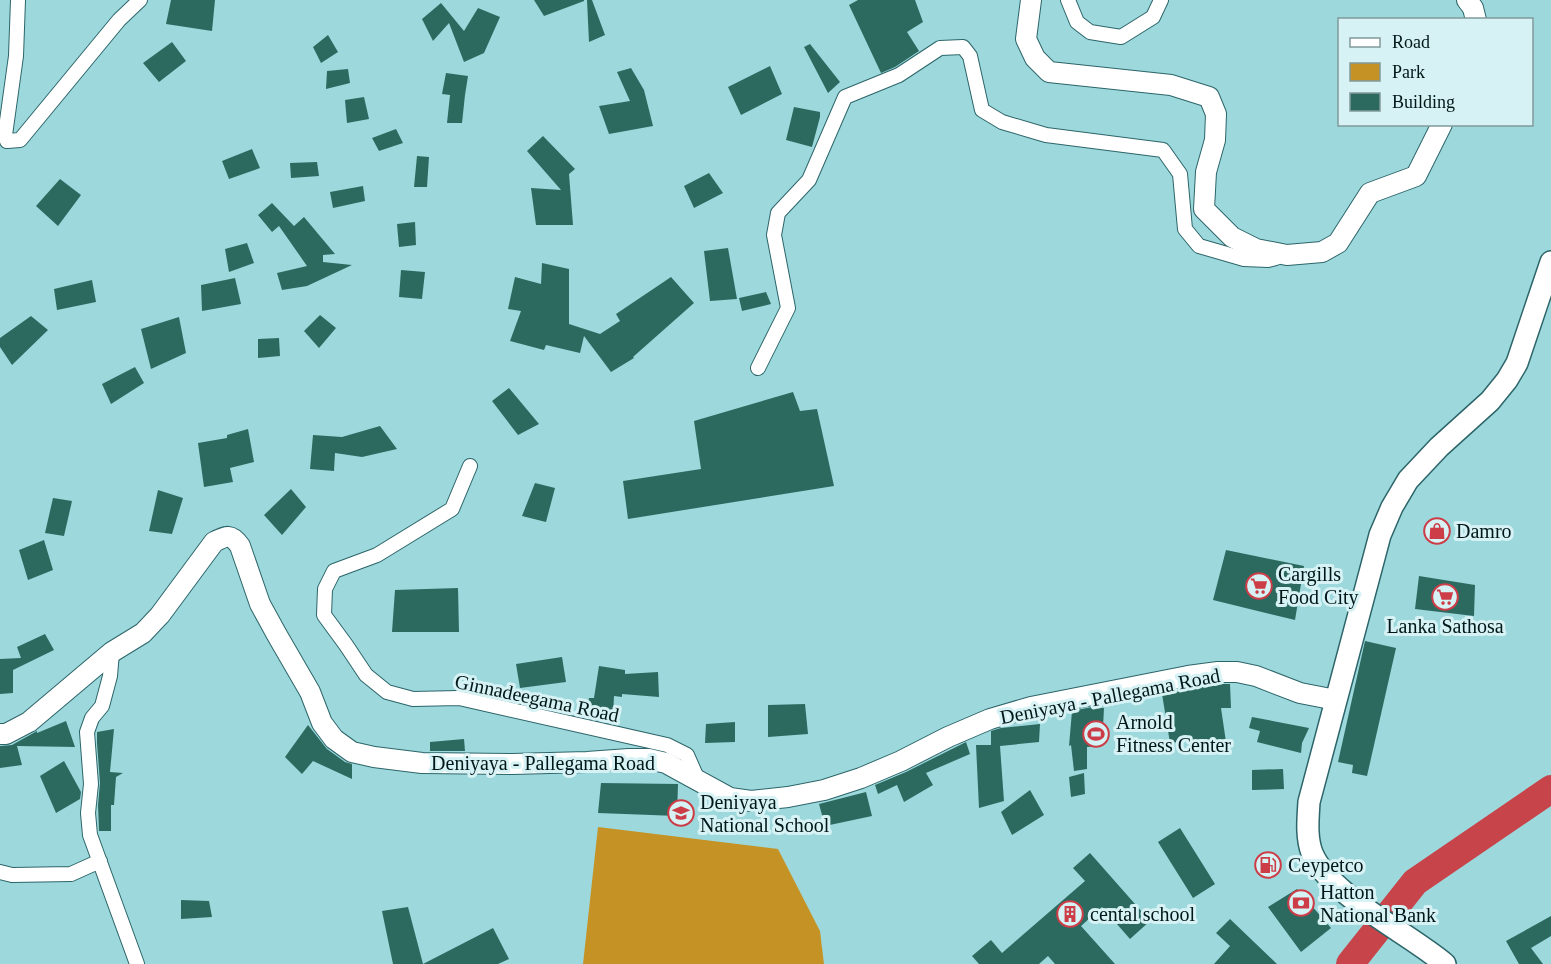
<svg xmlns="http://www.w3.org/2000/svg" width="1551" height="964" viewBox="0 0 1551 964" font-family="'Times New Roman',serif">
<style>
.green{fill:#c59325}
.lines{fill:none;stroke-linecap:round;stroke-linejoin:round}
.river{stroke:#c7444a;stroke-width:28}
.building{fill:#2c6a60}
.street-casing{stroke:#2c6569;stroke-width:16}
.secondary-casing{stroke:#2c6569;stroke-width:22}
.primary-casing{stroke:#2c6569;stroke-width:24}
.street{stroke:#fff;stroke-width:14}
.secondary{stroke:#fff;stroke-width:20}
.primary{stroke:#fff;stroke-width:21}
.labels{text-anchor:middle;stroke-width:6;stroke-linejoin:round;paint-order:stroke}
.poi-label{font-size:20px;fill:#011618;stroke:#d6f2f4;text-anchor:start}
.street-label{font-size:20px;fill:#011618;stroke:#d6f2f4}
</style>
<rect width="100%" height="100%" fill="#9dd8dc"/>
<path class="green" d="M598,827L778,849L820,931L824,964H583Z"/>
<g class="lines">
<path class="river" d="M1350,964L1415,882L1551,789"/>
</g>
<path class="building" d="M171,0H215L212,31L166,24Z
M534,0H584V1L544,16Z
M587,0H592L605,35L589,42Z
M858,0H915L923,22L907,32L919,51L895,67L881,73L849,5Z
M441,3L464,31L478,8L500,17L484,53L464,62L449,23L433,41L422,19Z
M328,35L338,52L321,63L313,47Z
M172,42L186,61L159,82L143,63Z
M810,44L840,82L828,93L804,47Z
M770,66L782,94L741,115L728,87Z
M631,68L644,90L653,126L609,134L599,106L630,101L617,72Z
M348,69L350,83L326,89L327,71Z
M446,73L468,76L465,95L462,123H447L450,95L442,94Z
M364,97L369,119L347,123L345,100Z
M794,107L820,112V117L812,147L786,140Z
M396,129L403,143L379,151L372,138Z
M543,136L575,169L569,174L573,225H536L531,188L561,190L527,151Z
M252,149L260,168L229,179L222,161Z
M417,156L429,157L427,187H414Z
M317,162L319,176L291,178L290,163Z
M709,173L723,193L694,208L684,186Z
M60,179L81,195L58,226L36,206Z
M363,186L365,201L333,208L330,192Z
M272,203L294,226L304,217L335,254L323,255V262L352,265L307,286L282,290L277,273L307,266L279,226L272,232L258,215Z
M415,222L416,245L399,247L397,224Z
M247,243L254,263L229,272L225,249Z
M728,248L737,299L710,301L704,251Z
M542,263L569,269V324L600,334L620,321L616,314L671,277L694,303L633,357L634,358L611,372L584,336L580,353L546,345L544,350L510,341L521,311L508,309L515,277L541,284Z
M401,270L425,272L422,299L399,297Z
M235,278L241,304L202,311L201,285Z
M92,280L96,302L57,310L54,289Z
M766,292L771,304L742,311L739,298Z
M320,315L336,328L319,348L304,331Z
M31,316L48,330L12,365L0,347V338Z
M179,317L186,353L151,369L141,329Z
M279,338L280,356L258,358V339Z
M135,367L144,383L111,404L102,384Z
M509,388L539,424L518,435L492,401Z
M793,392L800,411L817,409L834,486L628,519L623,481L701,469L694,421Z
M380,426L397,449L362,457L335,453L334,471L310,469L313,435L342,437Z
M248,429L254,462L230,468L233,482L204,487L198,443L227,438V435Z
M535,483L555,488L546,522L522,516Z
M291,489L306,507L282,535L264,515Z
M158,490L183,498L172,534L149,531Z
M53,498L72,501L64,536L45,533Z
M44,540L53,570L28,580L19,550Z
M1226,550L1304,566L1295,620L1213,600Z
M1419,576L1475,585L1474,616L1415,609Z
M458,588L459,632H392L395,590Z
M45,634L54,650L13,670V693L0,694V659L21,658L17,647Z
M1365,641L1396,648L1367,776L1352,773L1353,765L1338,762Z
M562,657L566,682L520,688L516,664Z
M599,666L625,670V674L658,672L659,697L622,694V697L614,696L613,717L587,714L589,698H594Z
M1219,684H1230L1231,708H1221L1226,742L1206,743V739L1170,743L1162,694Z
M805,704L808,734L768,737V705Z
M1092,707L1104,708L1102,746L1087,747V769L1074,771L1071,745L1069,746L1072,711Z
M1252,717L1309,728L1302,743L1301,753L1257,742L1260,731L1249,728Z
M66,721L75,747L17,746L22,765L0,768V746L12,745L37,731V733Z
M735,722V742L705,743L706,724Z
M1040,724L1039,742L1000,746L1004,801L979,808L976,745H991V731L994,730L1001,728Z
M308,725L327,749L345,762L352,764V779L313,761L302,774L285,757Z
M114,729L110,772L123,773L116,777L114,805H111V831H99L98,805L100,783L97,743V732Z
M464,739L465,751H430V742Z
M966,742L970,754L926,773L933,785L904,802L897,785L878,794L875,785L906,772Z
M64,761L81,792L80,799L56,813L40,776Z
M1283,769L1284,789L1252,790V770Z
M1084,773L1085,794L1071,797L1069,777Z
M601,783L678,784L677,816L598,813Z
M1030,790L1044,815L1012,835L1001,812Z
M866,792L872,816L825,826L819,804Z
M1180,828L1215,884L1193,898L1158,842Z
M1090,853L1150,921L1130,939L1102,907L1081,926L1115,964H1055L1048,956L1039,964H979L972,956L991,940L1002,953L1085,881L1073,868Z
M1297,889L1331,928L1301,952L1268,907Z
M181,900L209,901L212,917L181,919Z
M408,907L423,964L493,928L509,959L498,964H393L382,911Z
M1551,916V936L1531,948L1543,964H1519L1506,941Z
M1230,919L1277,964H1214L1230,946L1216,933Z"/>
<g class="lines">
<g class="street-casing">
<path id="street" d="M18,0L16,56L5,135L7,141L20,140L119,20L140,0
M1068,0L1077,22L1090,32L1121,37L1153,17L1161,0
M758,368L788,308L774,235L778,213L809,180L845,97L899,75L940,48L963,47L970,56L982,110L1002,122L1046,135L1163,150L1180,174L1185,229L1199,246L1244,259L1268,260L1276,258
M470,466L452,509L377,555L334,571L325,589L324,615L346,645L366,675L387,692L413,699L459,698L667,745L687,755L698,780
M112,652L110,676L102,706L92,718L87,732L91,784L88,813L90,835L137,964
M0,872L12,875L71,874L100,861"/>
</g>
<g class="secondary-casing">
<path id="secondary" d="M1031,0L1026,39L1035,58L1049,72L1171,85L1209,97L1216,114L1215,140L1206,172L1204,209L1232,237L1256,249L1287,255L1322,252L1338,243L1370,193L1416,176L1442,124
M1467,0L1473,8L1476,20
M0,734H6L29,722L112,652L143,633L160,615L214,542C226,536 231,533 240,546L260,604L277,635L310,692L322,723L334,739L352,752L374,757L422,763L512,764L587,762L629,759H649L666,763L730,798L751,801L788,797L824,790L861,778L901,761L948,737L990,719L1031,707L1188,676L1218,672H1237L1256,676L1300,693L1336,700"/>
</g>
<g class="primary-casing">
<path id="primary" d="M1445,964C1410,934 1329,895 1312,853C1306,837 1308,819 1309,802L1380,535L1392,507L1408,480L1439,447L1490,401L1507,380L1517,363L1551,262"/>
</g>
<use href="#street" class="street"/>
<use href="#secondary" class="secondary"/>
<use href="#primary" class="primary"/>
</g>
<defs>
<g id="shop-ring" transform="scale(1.35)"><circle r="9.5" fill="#d6f2f4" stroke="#cd3d47" stroke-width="1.5"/><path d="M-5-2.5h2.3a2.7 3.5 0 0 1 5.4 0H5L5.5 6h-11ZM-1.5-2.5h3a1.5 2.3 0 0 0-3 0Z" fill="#cd3d47"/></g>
<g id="supermarket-ring" transform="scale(1.35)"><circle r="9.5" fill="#d6f2f4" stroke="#cd3d47" stroke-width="1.5"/><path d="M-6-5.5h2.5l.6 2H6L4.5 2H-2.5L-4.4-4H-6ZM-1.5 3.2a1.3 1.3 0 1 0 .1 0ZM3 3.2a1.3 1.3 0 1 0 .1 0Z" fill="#cd3d47"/></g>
<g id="stadium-ring" transform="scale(1.35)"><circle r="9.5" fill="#d6f2f4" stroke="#cd3d47" stroke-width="1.5"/><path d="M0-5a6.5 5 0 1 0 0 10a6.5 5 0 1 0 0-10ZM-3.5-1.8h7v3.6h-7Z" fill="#cd3d47"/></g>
<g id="school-ring" transform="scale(1.35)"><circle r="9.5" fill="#d6f2f4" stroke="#cd3d47" stroke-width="1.5"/><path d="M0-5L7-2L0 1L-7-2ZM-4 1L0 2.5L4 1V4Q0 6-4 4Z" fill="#cd3d47"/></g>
<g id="fuel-ring" transform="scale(1.35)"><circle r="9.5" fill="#d6f2f4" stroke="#cd3d47" stroke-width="1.5"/><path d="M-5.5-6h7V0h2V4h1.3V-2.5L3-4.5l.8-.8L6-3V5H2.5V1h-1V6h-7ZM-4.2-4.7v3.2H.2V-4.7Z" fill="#cd3d47"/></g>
<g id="bank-ring" transform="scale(1.35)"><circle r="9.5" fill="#d6f2f4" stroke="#cd3d47" stroke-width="1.5"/><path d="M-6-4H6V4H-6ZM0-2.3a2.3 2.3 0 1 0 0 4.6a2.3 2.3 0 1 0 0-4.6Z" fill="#cd3d47"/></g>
<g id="building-ring" transform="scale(1.35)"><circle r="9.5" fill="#d6f2f4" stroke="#cd3d47" stroke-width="1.5"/><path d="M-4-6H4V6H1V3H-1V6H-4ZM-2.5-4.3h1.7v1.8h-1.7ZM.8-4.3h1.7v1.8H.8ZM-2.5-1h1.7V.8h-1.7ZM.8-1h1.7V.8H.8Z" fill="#cd3d47"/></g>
</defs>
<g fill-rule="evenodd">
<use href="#shop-ring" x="1437" y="531"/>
<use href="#supermarket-ring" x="1259" y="586"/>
<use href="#supermarket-ring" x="1445" y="597"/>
<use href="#stadium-ring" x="1096" y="734"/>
<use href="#school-ring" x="681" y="813"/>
<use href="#fuel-ring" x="1268" y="865"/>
<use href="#bank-ring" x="1301" y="903"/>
<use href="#building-ring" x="1070" y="914"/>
</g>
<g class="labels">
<g class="poi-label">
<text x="1456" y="538">Damro</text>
<text x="1278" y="581">Cargills<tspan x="1278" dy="23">Food City</tspan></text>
<text x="1445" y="633" text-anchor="middle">Lanka Sathosa</text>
<text x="1116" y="729">Arnold<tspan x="1116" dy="23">Fitness Center</tspan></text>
<text x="700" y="809">Deniyaya<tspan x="700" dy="23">National School</tspan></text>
<text x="1288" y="872">Ceypetco</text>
<text x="1320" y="899">Hatton<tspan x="1320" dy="23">National Bank</tspan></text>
<text x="1090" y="921">cental school</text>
</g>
<g class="street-label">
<text transform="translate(1110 696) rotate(-11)" y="7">Deniyaya - Pallegama Road</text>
<text transform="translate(537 698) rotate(12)" y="7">Ginnadeegama Road</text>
<text x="543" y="770">Deniyaya - Pallegama Road</text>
</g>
</g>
<rect x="1338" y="18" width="195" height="108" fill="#d6f2f4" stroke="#819a9c" stroke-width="1.5"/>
<rect x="1350" y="38" width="30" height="9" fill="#ffffff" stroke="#819a9c" stroke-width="1.5"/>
<text x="1392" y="48" font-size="18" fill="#011618">Road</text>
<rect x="1350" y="63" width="30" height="18" fill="#c59325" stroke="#819a9c" stroke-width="1.5"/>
<text x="1392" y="78" font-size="18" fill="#011618">Park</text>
<rect x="1350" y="93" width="30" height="18" fill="#2c6a60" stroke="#819a9c" stroke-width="1.5"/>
<text x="1392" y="108" font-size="18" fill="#011618">Building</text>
</svg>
